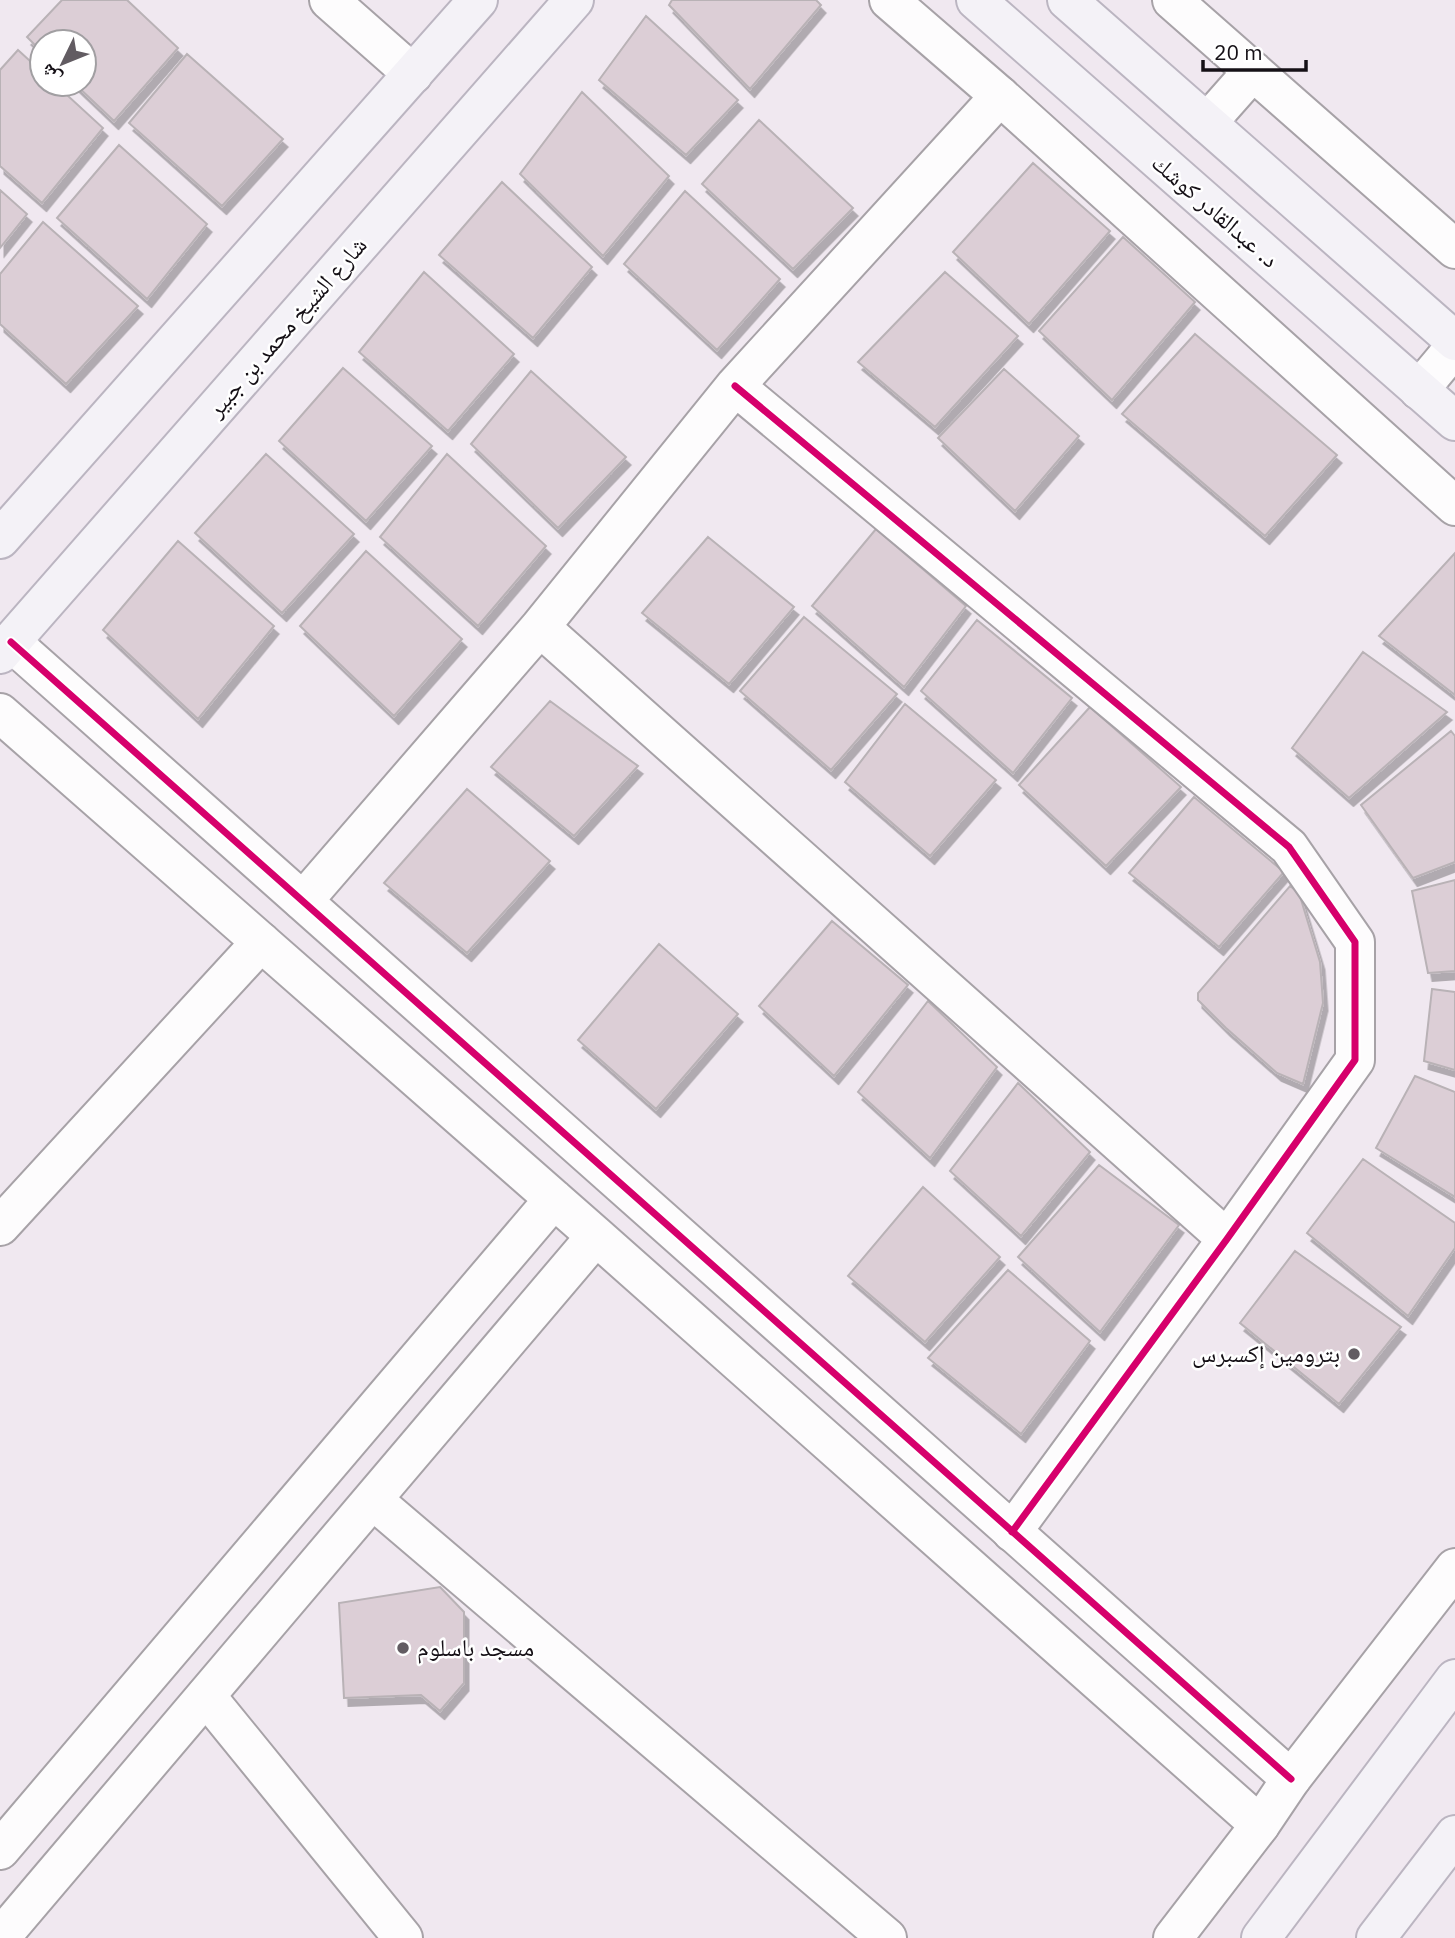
<svg xmlns="http://www.w3.org/2000/svg" width="1455" height="1938" viewBox="0 0 1455 1938" font-family="'IBM Plex Sans','Noto Naskh Arabic',sans-serif">
<style>
.building{fill:#dcced6;stroke:#b9b2b6;stroke-width:2;filter:url(#shadow)}
.lines{fill:none;stroke-linecap:round;stroke-linejoin:round}
.minor-casing{stroke:#a7a2a7;stroke-width:42}
.tertiary-casing{stroke:#a7a2a7;stroke-width:42}
.primary-casing{stroke:#bbb5c1;stroke-width:42}
.minor{stroke:#fdfcfd;stroke-width:38}
.tertiary{stroke:#fdfcfd;stroke-width:38}
.primary{stroke:#f4f2f7;stroke-width:38}
.cycleway-casing{stroke:#fff;stroke-width:11}
.cycleway{stroke:#d6006c;stroke-width:7}
.poi-dot{fill:#625c62;stroke:#fff;stroke-width:2.5}
.labels{text-anchor:middle;stroke-width:5;stroke-linejoin:round;paint-order:stroke}
.street-label{font-size:24px;fill:#151016;stroke:#fff}
.poi-label{font-size:24px;fill:#151016;stroke:#fff;text-anchor:end}
</style>
<defs>
<filter id="shadow"><feDropShadow dx="4.5" dy="8" stdDeviation="0" flood-color="#0004"/></filter>
</defs>
<rect width="100%" height="100%" fill="#f0e8f0"/>
<path class="building" d="M62,0H127L178,48L114,121L75,84H84V42H42V52L27,37Z
M672,0H816L821,5L750,89L669,5Z
M646,16L738,100L686,155L599,80Z
M18,50L42,72V84H55L103,128L42,203L0,166V70Z
M187,54L283,139L222,206L129,123Z
M582,92L669,176L603,256L520,174Z
M759,120L853,208L793,269L702,184Z
M119,145L207,224L147,299L57,218Z
M1033,163L1110,231L1029,324L953,252Z
M502,182L592,267L533,338L439,255Z
M0,190L27,214L0,248Z
M685,191L780,279L717,350L624,264Z
M43,222L138,306L66,384L0,324V274Z
M1123,237L1195,302L1112,400L1039,331Z
M424,272L514,354L448,431L359,352Z
M945,272L1018,336L935,427L858,362Z
M1195,334L1337,455L1265,536L1122,414Z
M343,368L432,446L366,521L279,441Z
M1004,369L1079,436L1015,511L938,438Z
M531,371L626,457L558,528L471,444Z
M266,454L354,534L282,613L195,533Z
M447,454L546,546L478,626L380,537Z
M876,529L966,606L904,687L812,606Z
M708,537L794,607L729,684L642,613Z
M178,541L274,626L198,719L103,630Z
M366,551L462,639L394,716L300,626Z
M1455,553V695L1379,636Z
M804,617L897,694L831,770L740,691Z
M977,620L1072,698L1013,773L921,691Z
M1363,652L1447,712L1349,798L1292,748Z
M550,701L638,766L574,836L491,767Z
M905,704L996,780L930,856L845,782Z
M1090,707L1181,787L1106,866L1019,785Z
M1451,731L1455,736V862L1413,878L1361,805Z
M467,789L550,861L467,953L384,883Z
M1194,797L1284,872L1219,947L1129,873Z
M1455,880V971L1428,973L1412,891Z
M1290,886L1299,893L1320,962L1323,1003L1303,1084L1277,1073L1226,1028L1198,1000V993Z
M832,921L908,985L834,1076L759,1006Z
M659,944L738,1014L656,1109L578,1040Z
M1432,989L1455,992V1070L1424,1061Z
M928,1001L997,1067L930,1158L858,1092Z
M1415,1076L1455,1092V1197L1376,1148Z
M1018,1083L1090,1152L1021,1236L950,1171Z
M1363,1159L1455,1223V1248L1408,1316L1307,1233Z
M1099,1165L1179,1225L1100,1332L1018,1257Z
M923,1187L1000,1257L925,1342L848,1276Z
M1295,1251L1401,1327L1339,1404L1240,1323Z
M1008,1270L1090,1341L1021,1434L928,1358Z
M440,1587L464,1612V1683L440,1711L421,1695L344,1698L339,1603Z"/>
<g class="lines">
<g class="minor-casing">
<path id="minor" d="M329,0L413,74
M735,386L1289,847L1355,942V1060L1227,1239L1012,1532
M540,627L1227,1239
M303,901L540,627L735,386L1000,96
M0,1226L261,942
M373,1500L887,1938
M206,1696L403,1938
M1173,1938L1260,1825L1291,1779L1455,1568"/>
</g>
<g class="tertiary-casing">
<path id="tertiary" d="M889,0L1000,96L1455,506
M1172,0L1455,249
M1207,123L1253,71
M1419,390L1455,347
M11,642L1291,1779
M0,713L596,1236L1260,1825
M0,1850L554,1199
M0,1938L596,1236"/>
</g>
<g class="primary-casing">
<path id="primary" d="M976,0L1455,421
M1067,0L1455,341
M0,539L478,0
M0,654L574,0
M1261,1938L1455,1679
M1376,1938L1455,1835"/>
</g>
<use href="#minor" class="minor"/>
<use href="#tertiary" class="tertiary"/>
<use href="#primary" class="primary"/>
<g class="cycleway-casing">
<path id="cycleway" d="M735,386L1289,847L1355,942V1060L1227,1239L1012,1532
M11,642L1291,1779"/>
</g>
<use href="#cycleway" class="cycleway"/>
</g>
<g class="poi-dot">
<circle cx="1354" cy="1354" r="7"/>
<circle cx="403" cy="1648" r="7"/>
</g>
<g class="labels">
<g class="street-label">
<text transform="translate(1215 211) rotate(41)" y="8">د. عبدالقادر كوشك</text>
<text transform="translate(287 327) rotate(-49)" y="8">شارع الشيخ محمد بن جبير</text>
</g>
<g class="poi-label">
<text x="1340" y="1362">بترومين إكسبرس</text>
<text x="417" y="1656" text-anchor="start">مسجد باسلوم</text>
</g>
</g>
<g transform="translate(63 63) rotate(227)"><circle r="33" fill="#ffffff" stroke="#a19fa2" stroke-width="2"/>
<path d="M0-5L12 26L0 18L-12 26Z" fill="#625c62"/>
<text y="-10" font-size="19" font-weight="bold" text-anchor="middle" fill="#151016">ش</text>
</g>
<path d="M1203 60v10h103v-10" fill="none" stroke="#151016" stroke-width="3.5"/>
<text x="1214" y="60" font-size="21" fill="#151016" stroke="#ffffff" stroke-width="5" paint-order="stroke">20 m</text>
</svg>
